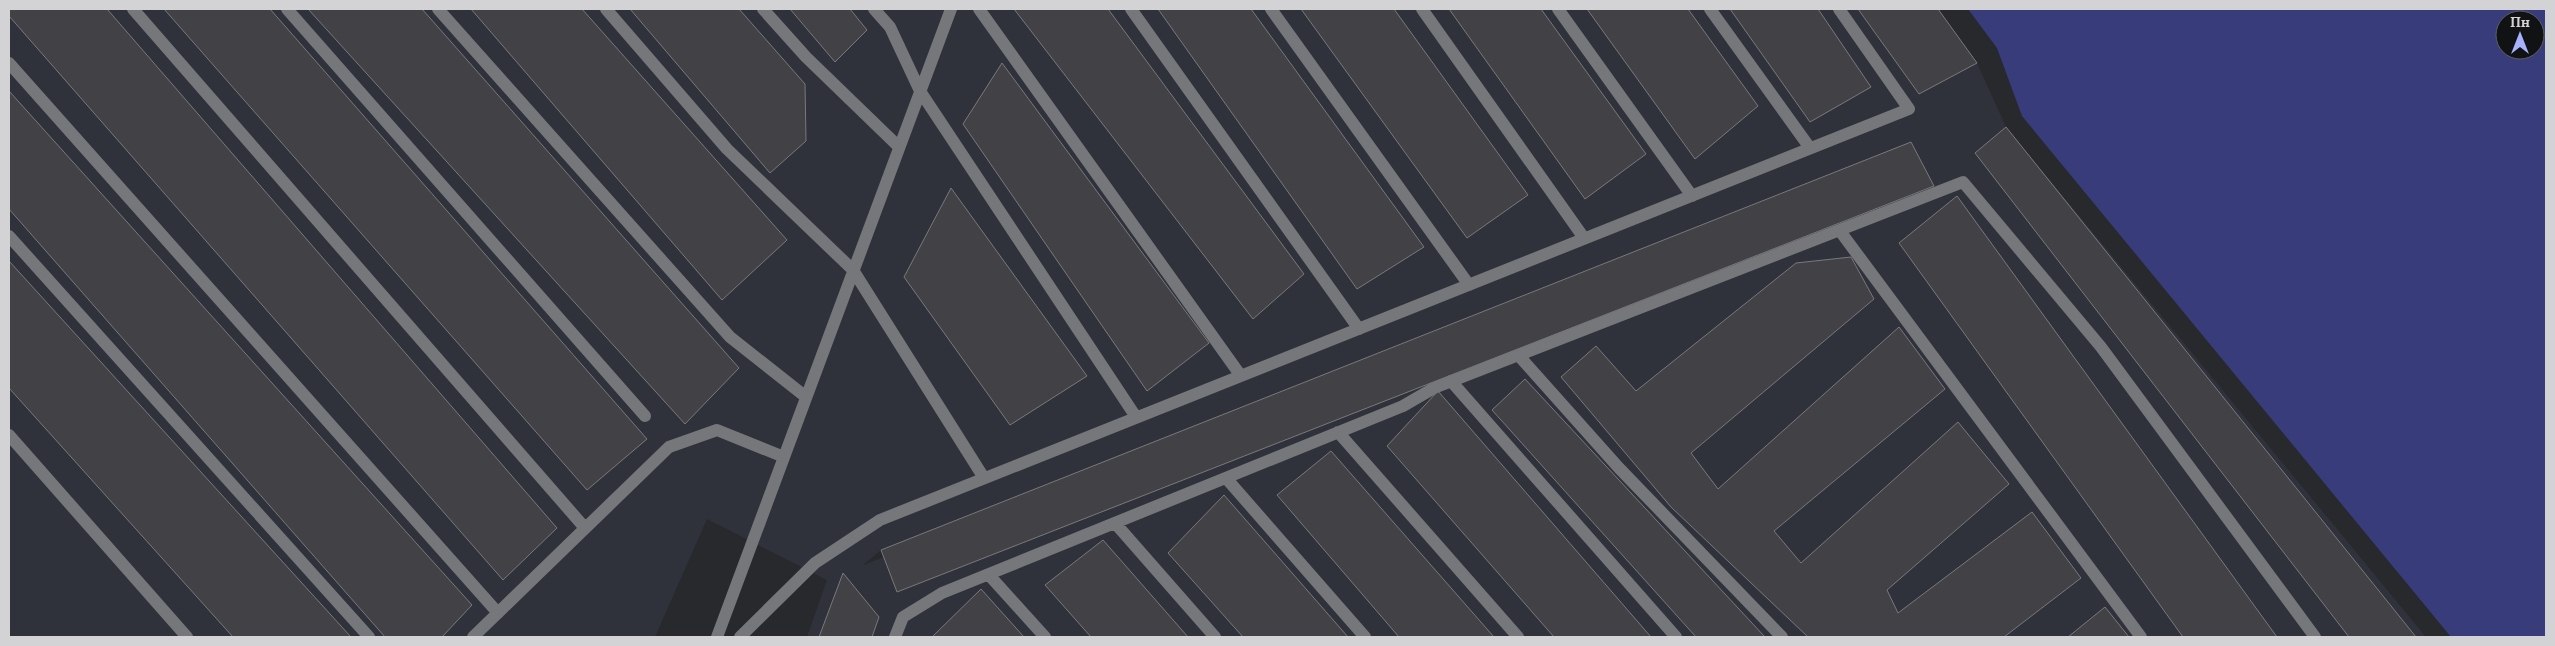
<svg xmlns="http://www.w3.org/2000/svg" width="2555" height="646" viewBox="0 0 2555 646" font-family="Lora,serif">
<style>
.built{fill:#30323b;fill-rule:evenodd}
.green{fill:#383c7b;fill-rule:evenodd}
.building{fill:#424246;stroke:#79797d}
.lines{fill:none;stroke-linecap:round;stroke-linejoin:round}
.minor{stroke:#76777b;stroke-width:12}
</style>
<rect width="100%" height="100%" fill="#28292c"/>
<path class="built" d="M9,9H1938L1977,63L2006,127L2426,637H807L827,580L707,519L655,637H9ZM1890,150L864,565H863L881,550Z"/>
<path class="green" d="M1968,9H2546V637H2451L2022,116L1997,48ZM2505,20H2535V50H2505Z"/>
<path class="building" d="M9,9H107L557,528L503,580L9,16Z
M164,9H270L647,439L587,490Z
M308,9H422L739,368L685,424Z
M471,9H582L787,240L722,300Z
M630,9H739L805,84L806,141L770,173Z
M790,9H850L867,30L835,62Z
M1014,9H1108L1304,274L1253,319Z
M1158,9H1251L1424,247L1357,289Z
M1301,9H1394L1528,195L1467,238Z
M1449,9H1541L1646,154L1585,199Z
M1587,9H1688L1758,106L1695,159Z
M1730,9H1818L1871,87L1810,122Z
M1858,9H1938L1977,63L1919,94Z
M1002,63L1209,343L1147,391L963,124Z
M9,91L472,605L442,637H385L9,209Z
M2006,127L2416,637H2349L1975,153Z
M1911,142L1934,186L897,592L881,550Z
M951,188L1087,376L1010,425L904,277Z
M1957,196L2277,637H2183L1899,243Z
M1851,257L1874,299L1691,453L1718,489L1899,327L1945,389L1774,531L1801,563L1958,422L2009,484L1887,590L1898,613L2032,512L2081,578L2004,637H1808L1671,507L1561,377L1596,346L1636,391L1796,263Z
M9,261L351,637H233L9,388Z
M1525,379L1765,637H1696L1492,410Z
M1438,391L1651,637H1554L1387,446Z
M1331,451L1494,637H1399L1277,495Z
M1224,495L1348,637H1243L1168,553Z
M1103,540L1188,637H1091L1045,585Z
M843,573L879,617L872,637H819Z
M981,589L1024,637H932Z
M2105,607L2129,637H2068Z"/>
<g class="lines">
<path class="minor" d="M133,9L585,528
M287,9L645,416
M438,9L730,337L806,397
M606,9L727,149L853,270L984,478
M763,9L806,57L899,147
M874,9L890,27L920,91L1136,417
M979,9L1241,376
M1131,9L1359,329
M1271,9L1469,285
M1422,9L1584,238
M1558,9L1692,196
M1710,9L1810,148
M9,63L498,613
M1840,231L2141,637
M9,236L369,637
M1519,356L1619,468L1782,637
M1451,381L1676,637
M1338,432L1518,637
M9,435L187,637
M1226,478L1365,637
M1115,523L1215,637
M989,575L1045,637
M473,637L669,447L717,430L784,457
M717,637L951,9
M740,637L815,563L880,520L1909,109L1839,9
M895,637L903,617L942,593L1403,406L1434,388L1963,182L2101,347L2315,637"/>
</g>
<rect width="2555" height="646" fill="none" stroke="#d3d3d5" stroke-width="20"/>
<g transform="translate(2520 35)"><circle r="24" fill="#111213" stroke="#5f5f61"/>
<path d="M0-4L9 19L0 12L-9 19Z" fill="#a7b1fc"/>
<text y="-8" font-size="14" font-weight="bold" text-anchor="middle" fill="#d3d3d5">Пн</text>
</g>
</svg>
